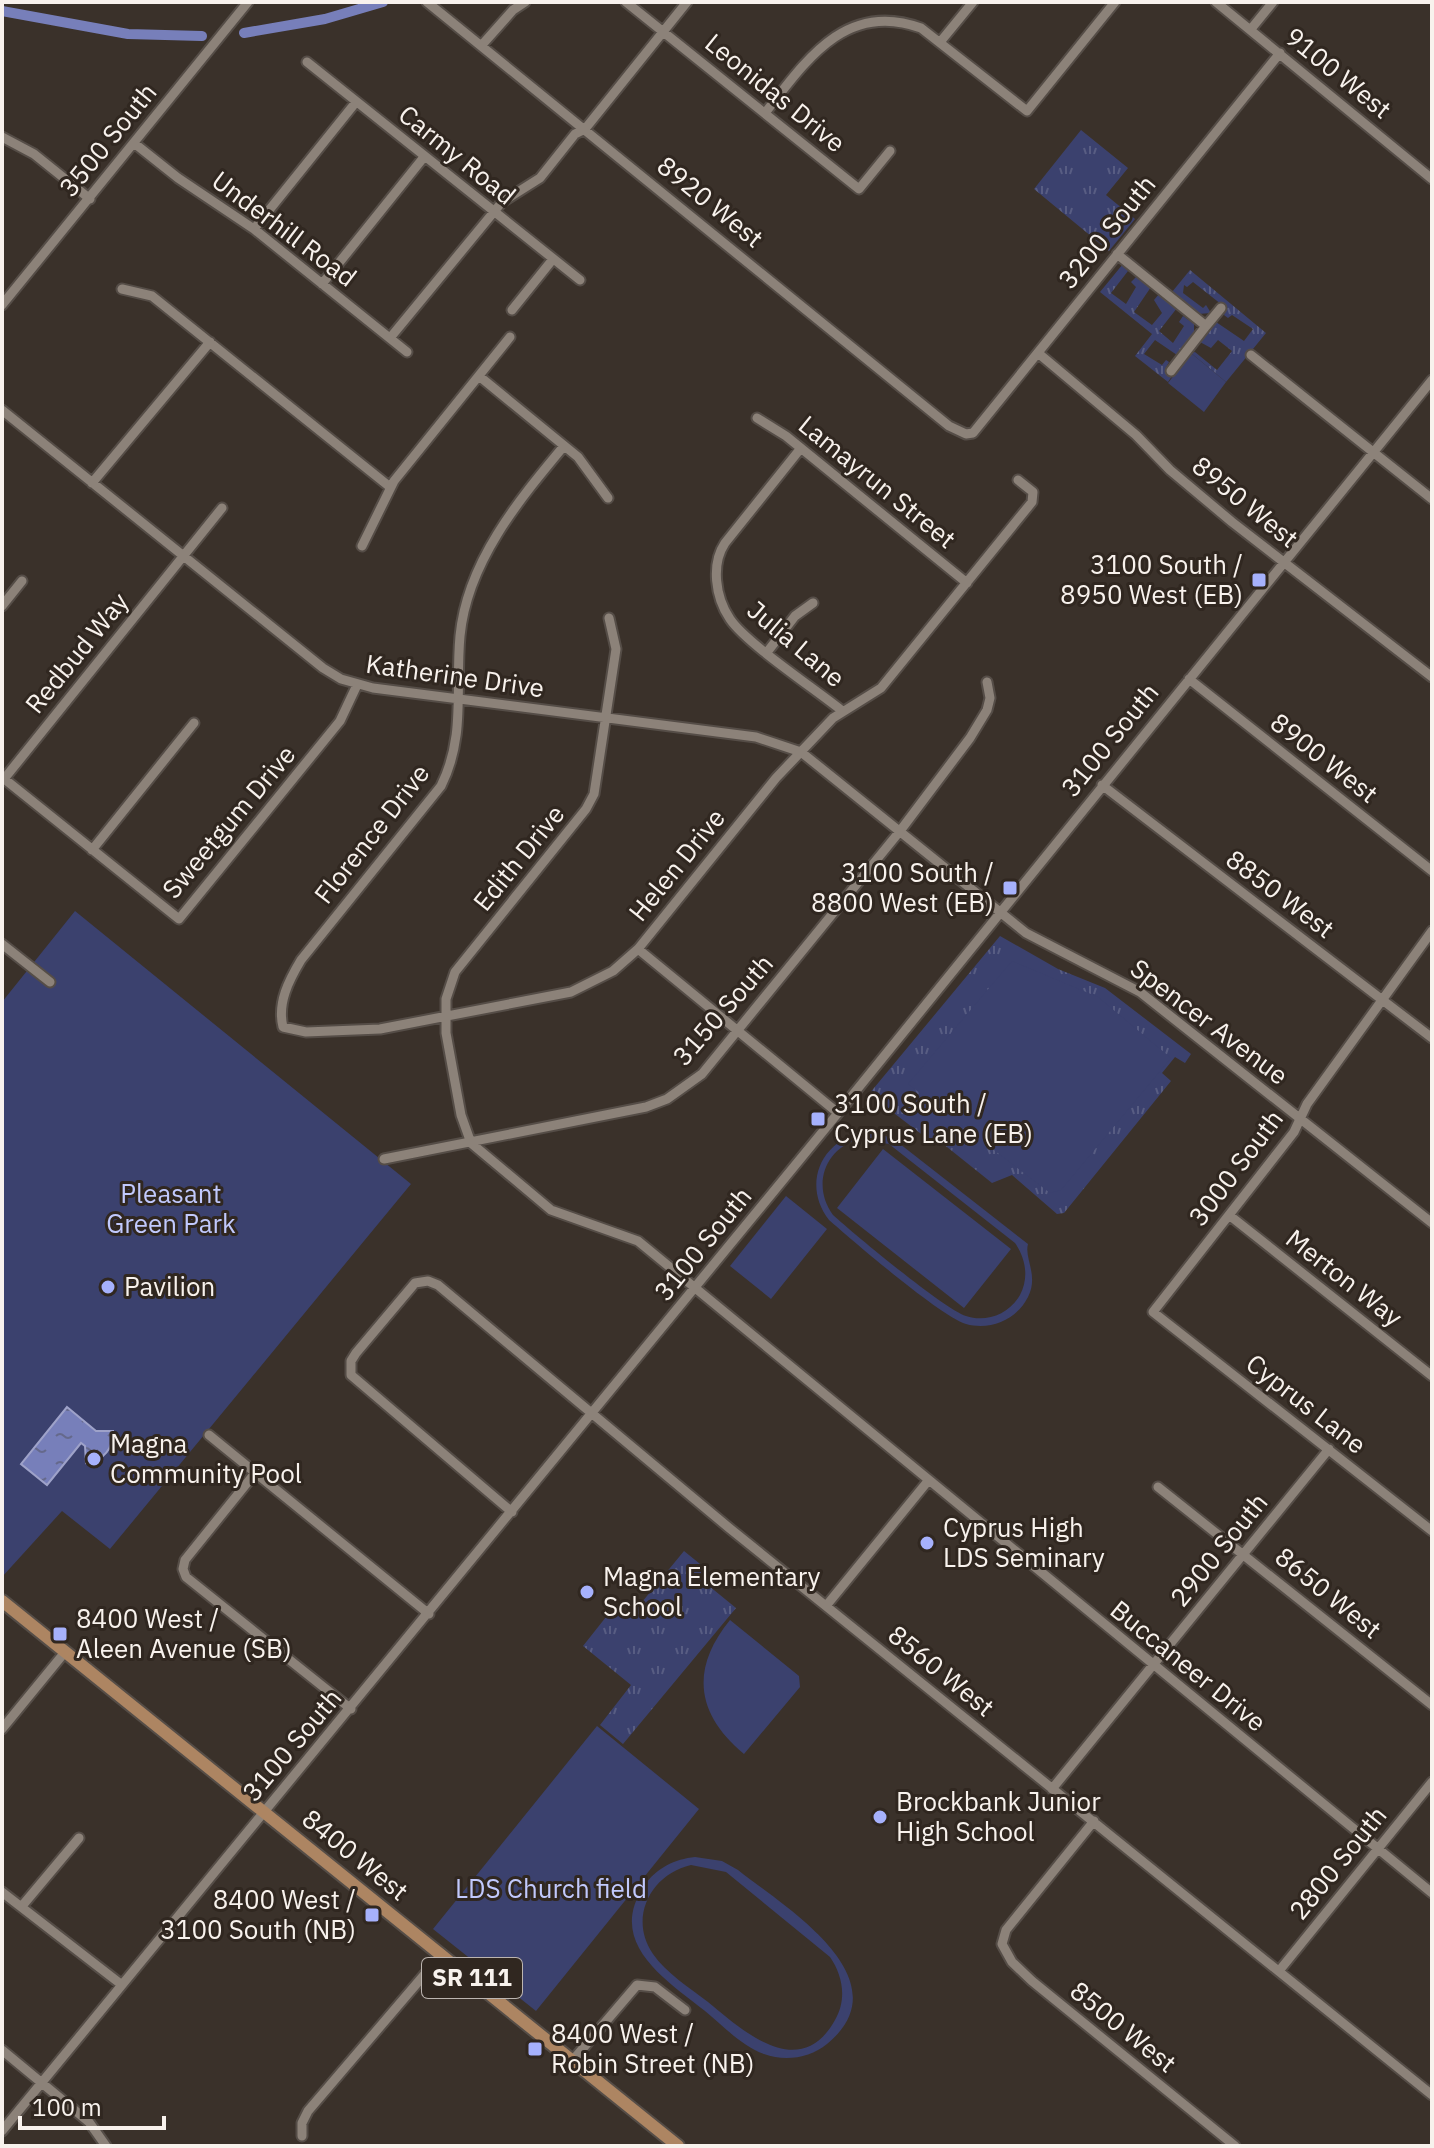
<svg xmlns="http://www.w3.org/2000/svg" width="1434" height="2148" viewBox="0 0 1434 2148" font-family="'IBM Plex Sans',sans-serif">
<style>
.grass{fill:url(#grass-tufts)}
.park{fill:#3b416e;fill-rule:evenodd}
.water{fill:url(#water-ripples);stroke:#9ea2c9;stroke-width:2}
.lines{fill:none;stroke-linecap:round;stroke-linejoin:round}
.canal{stroke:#777fba;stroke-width:10}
.minor-casing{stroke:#554d47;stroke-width:13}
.major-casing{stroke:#554d47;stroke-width:16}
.minor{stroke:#8c8279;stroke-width:9}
.major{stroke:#ad8562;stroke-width:12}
.poi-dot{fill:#a6b1fc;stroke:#302720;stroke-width:3}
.labels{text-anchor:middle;stroke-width:6;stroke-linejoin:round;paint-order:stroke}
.shield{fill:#302720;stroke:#bcb5b0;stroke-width:2}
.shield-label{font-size:24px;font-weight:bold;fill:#f8f2ed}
.street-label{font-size:26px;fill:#f8f2ed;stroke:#302720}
.poi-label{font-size:26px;fill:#f8f2ed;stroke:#302720;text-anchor:start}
.park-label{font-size:26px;fill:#c1c9fd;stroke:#302720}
</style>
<defs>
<pattern id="grass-tufts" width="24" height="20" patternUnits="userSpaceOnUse" patternTransform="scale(2)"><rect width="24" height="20" fill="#3b416e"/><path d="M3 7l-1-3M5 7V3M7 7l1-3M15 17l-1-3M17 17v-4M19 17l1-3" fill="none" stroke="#585d83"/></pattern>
<pattern id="water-ripples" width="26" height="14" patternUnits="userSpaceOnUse" patternTransform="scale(2)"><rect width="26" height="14" fill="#777fba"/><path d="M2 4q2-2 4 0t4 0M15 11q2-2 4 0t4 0" fill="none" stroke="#65698c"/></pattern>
</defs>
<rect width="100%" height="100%" fill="#3a312a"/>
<path class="grass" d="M1081,130L1128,168L1106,195L1135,219L1109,251L1034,189Z
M1123,264L1128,271L1111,293L1126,304L1136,287L1131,282L1137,276L1151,287L1134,312L1152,325L1162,313L1154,300L1159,294L1177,308L1159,331L1173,343L1184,326L1179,322L1183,316L1194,324V333L1177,355L1155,340L1144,354L1162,365L1166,360L1169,362L1165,369L1167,376H1172L1168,382L1135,356L1152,334L1100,292Z
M1190,270L1266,333L1226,382L1191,353L1195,352L1217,370L1232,351L1218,340L1211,348L1200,342L1216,322L1244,341L1253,329L1232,315L1228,318L1224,315L1226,308L1193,282L1187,287L1184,285L1183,293L1203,308L1206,305L1211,313L1198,314L1172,292Z
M1000,936L1058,969L1105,988L1191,1054L1185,1063L1175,1057L1162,1073L1171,1081L1064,1213L1057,1214L1012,1175L992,1183L937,1139L933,1143L869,1094Z
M684,1551L705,1568L698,1577L736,1608L623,1744L600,1725L631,1685L583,1646L606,1617L633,1613Z"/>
<path class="park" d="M1191,353L1226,382L1204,412L1168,383Z
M75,911L411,1184L110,1549L62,1511L2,1577V1002Z
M1012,961L1098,997L1171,1058L1061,1190L1050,1193L908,1084Z
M866,1132L884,1135L900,1144L1028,1244C1024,1259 1039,1275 1028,1297C1017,1319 991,1331 966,1324C940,1316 853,1241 829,1220C801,1184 822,1138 866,1132ZM858,1139L889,1144L1015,1243C1026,1259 1029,1278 1020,1295C1009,1314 986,1323 966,1316C944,1309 854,1234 833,1215C812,1186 824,1150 858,1139Z
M883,1149L1011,1249L964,1308L837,1208Z
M786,1196L827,1229L771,1299L730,1266Z
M730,1620L799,1676L800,1687L744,1754C696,1714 690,1669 730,1620Z
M597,1726L699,1809L536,2011L433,1929Z
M695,1857L722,1861L738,1870C783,1906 906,1979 827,2044C810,2058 785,2062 764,2054C742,2046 723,2026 705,2011C666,1980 606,1943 644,1886C656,1868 675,1859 695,1857ZM691,1865L726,1872L830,1957C843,1976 847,1999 835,2020C800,2083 743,2031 708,2002C690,1988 666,1973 653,1954C628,1918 651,1874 691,1865Z"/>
<path class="water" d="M67,1407L96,1431H113C113,1449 104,1460 86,1463L85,1446L81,1443L47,1485L21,1464Z"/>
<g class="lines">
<path class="canal" d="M2,11L128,34L202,36
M244,33L325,19L383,2"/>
<g class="minor-casing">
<path id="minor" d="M427,2L949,426L966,434L973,433L1280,53
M626,2L859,189L890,151
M1216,2L1432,179
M1251,29L1273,2
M941,41L973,2
M481,46L513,10L525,2
M307,62L580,280
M765,113C805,62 845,0 921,28L1027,111L1115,2
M2,137L34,154L90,199
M134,143L178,178L254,229L407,352
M254,229L356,102
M1117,254L1206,326L1171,371
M322,284L424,157
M122,289L152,296L390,487
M2,305L248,2
M512,310L553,259
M1206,326L1221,308
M390,338L502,202L540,178L575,134L585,129L687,2
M1038,353L1136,435L1170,470L1232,522L1432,677
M1251,355L1432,499
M479,376L578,457L608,498
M2,410L323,668L341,679L373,688L756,737L801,752L1026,933L1140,992L1432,1223
M757,418L786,436L967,583
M564,446C519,500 467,562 460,636C455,689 466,736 441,786L301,960C289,980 277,1003 283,1027L306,1032L380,1029L571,992L613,971L638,949L776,778L833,718L881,688L1032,502L1033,492L1018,480
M801,448L725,543C711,564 715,597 730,619C746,643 815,689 841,710
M92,483L210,342
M362,546L394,481L510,337
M2,606L22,581
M609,618L616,649L594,794L586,809L455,972L446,999V1033L461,1115L471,1143L551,1210L638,1241L1432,1893
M768,651L795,616L813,603
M1189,679L1432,871
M2,777L179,919L340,721L357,685
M4,779L222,508
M1102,785L1432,1038
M92,850L194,723
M1432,931L1307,1104L1294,1132L1153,1312L1432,1531
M2,944L50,982
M638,949L838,1113
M384,1159L646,1107L667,1099L702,1074L900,831L970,738L987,710L990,698L987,682
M1229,1215L1432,1376
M209,1435L429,1614
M255,1473L185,1560L183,1569L186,1577L351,1709
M1158,1487L1432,1705
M512,1512L351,1375V1361L356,1353L415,1283L428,1281L438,1285L728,1527L1432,2095
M826,1606L928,1481
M2,1729L65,1652
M1052,1789L1329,1449
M1094,1821L1006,1930L1002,1944L1012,1962L1032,1981L1235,2146
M2,1892L122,1985
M22,1906L79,1838
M1279,1971L1432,1782
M2,2050L89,2122L106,2146
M573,2060L637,1985L655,1987L685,2010
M2,2131L838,1113L1432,380
M302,2136V2123L308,2111L442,1954"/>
</g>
<g class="major-casing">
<path id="major" d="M2,1601L678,2146"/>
</g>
<use href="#minor" class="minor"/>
<use href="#major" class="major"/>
</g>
<g class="poi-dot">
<rect x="1251" y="572" width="16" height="16" rx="4"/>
<rect x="1002" y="880" width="16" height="16" rx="4"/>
<rect x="810" y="1111" width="16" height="16" rx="4"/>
<circle cx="108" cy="1287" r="8"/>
<circle cx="94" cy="1459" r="8"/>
<circle cx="927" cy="1543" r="8"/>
<circle cx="587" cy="1592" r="8"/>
<rect x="52" y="1626" width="16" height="16" rx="4"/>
<circle cx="880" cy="1817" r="8"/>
<rect x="364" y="1907" width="16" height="16" rx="4"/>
<rect x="527" y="2041" width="16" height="16" rx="4"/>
</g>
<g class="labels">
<rect class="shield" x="422" y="1958" width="100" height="40" rx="6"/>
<g class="shield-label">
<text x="472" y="1986">SR 111</text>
</g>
<g class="street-label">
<text transform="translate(1338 73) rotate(39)" y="9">9100 West</text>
<text transform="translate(775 93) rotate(39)" y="9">Leonidas Drive</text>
<text transform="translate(108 140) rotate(-51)" y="9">3500 South</text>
<text transform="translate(457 155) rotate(39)" y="9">Carmy Road</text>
<text transform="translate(710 202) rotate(39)" y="9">8920 West</text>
<text transform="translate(284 229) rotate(37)" y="9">Underhill Road</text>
<text transform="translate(1107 232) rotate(-51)" y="9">3200 South</text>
<text transform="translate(877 482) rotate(39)" y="9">Lamayrun Street</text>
<text transform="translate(1245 502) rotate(39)" y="9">8950 West</text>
<text transform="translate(796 644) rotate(40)" y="9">Julia Lane</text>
<text transform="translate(77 653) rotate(-51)" y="9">Redbud Way</text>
<text transform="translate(455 676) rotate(8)" y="9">Katherine Drive</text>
<text transform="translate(1110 740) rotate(-51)" y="9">3100 South</text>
<text transform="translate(1324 758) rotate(38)" y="9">8900 West</text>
<text transform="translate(229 822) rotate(-50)" y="9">Sweetgum Drive</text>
<text transform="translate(372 834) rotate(-52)" y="9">Florence Drive</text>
<text transform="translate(519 858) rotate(-51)" y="9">Edith Drive</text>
<text transform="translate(677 865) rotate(-51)" y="9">Helen Drive</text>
<text transform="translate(1280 894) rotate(37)" y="9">8850 West</text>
<text transform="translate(723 1010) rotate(-49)" y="9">3150 South</text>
<text transform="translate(1209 1022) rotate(37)" y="9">Spencer Avenue</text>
<text transform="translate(1236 1168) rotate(-53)" y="9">3000 South</text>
<text transform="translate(703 1244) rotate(-51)" y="9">3100 South</text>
<text transform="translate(1344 1278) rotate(38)" y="9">Merton Way</text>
<text transform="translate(1306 1404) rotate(38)" y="9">Cyprus Lane</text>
<text transform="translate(1219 1550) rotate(-51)" y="9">2900 South</text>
<text transform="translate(1328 1593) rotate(39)" y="9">8650 West</text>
<text transform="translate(1188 1666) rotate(39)" y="9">Buccaneer Drive</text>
<text transform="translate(941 1671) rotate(39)" y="9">8560 West</text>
<text transform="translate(292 1745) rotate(-50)" y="9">3100 South</text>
<text transform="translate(355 1855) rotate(39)" y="9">8400 West</text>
<text transform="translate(1338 1863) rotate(-51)" y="9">2800 South</text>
<text transform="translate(1123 2027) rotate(39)" y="9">8500 West</text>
</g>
<g class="poi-label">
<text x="1243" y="574" text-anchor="end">3100 South /<tspan x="1243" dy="30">8950 West (EB)</tspan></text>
<text x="994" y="882" text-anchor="end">3100 South /<tspan x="994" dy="30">8800 West (EB)</tspan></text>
<text x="834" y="1113">3100 South /<tspan x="834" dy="30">Cyprus Lane (EB)</tspan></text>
<text x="124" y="1296">Pavilion</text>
<text x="110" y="1453">Magna<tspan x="110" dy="30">Community Pool</tspan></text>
<text x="943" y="1537">Cyprus High<tspan x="943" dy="30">LDS Seminary</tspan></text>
<text x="603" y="1586">Magna Elementary<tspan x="603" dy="30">School</tspan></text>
<text x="76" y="1628">8400 West /<tspan x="76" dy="30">Aleen Avenue (SB)</tspan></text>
<text x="896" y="1811">Brockbank Junior<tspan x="896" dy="30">High School</tspan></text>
<text x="356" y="1909" text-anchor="end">8400 West /<tspan x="356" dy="30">3100 South (NB)</tspan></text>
<text x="551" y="2043">8400 West /<tspan x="551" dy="30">Robin Street (NB)</tspan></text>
</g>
<g class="park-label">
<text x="171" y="1203">Pleasant<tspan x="171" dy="30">Green Park</tspan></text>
<text x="551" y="1898">LDS Church field</text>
</g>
</g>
<rect width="1434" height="2148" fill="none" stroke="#f8f2ed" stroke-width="8"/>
<path d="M20 2116v12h144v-12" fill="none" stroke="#f8f2ed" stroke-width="4"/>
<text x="32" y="2116" font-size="24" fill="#f8f2ed" stroke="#302720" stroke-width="6" paint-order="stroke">100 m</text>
</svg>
